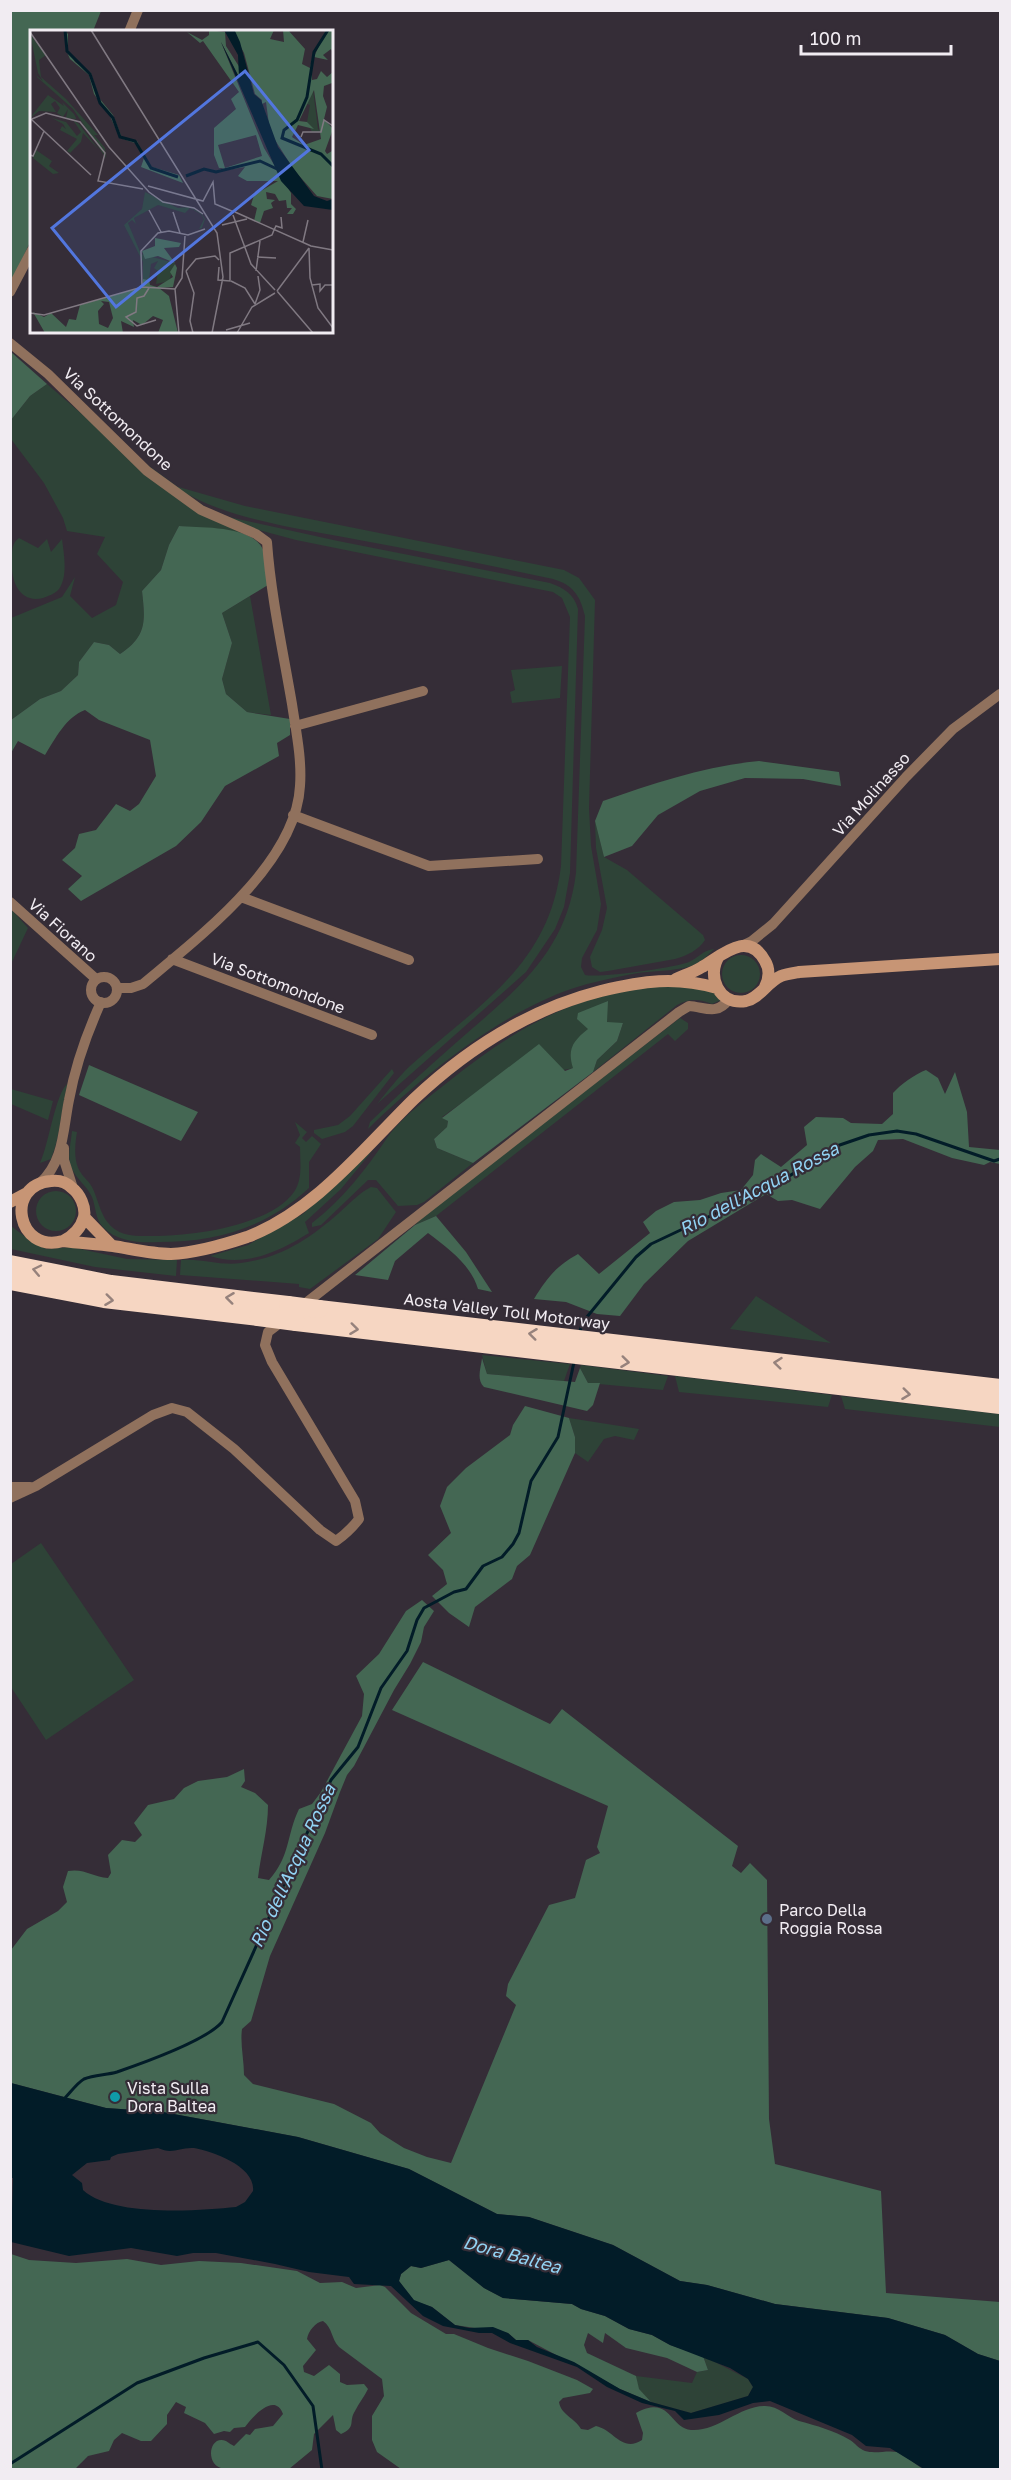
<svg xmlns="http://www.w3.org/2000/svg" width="1011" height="2480" viewBox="0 0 1011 2480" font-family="'Golos Text',sans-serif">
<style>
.green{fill:#2e4337}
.forest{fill:#446753}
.water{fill:#021c28;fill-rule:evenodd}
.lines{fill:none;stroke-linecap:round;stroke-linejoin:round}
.stream{stroke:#021c28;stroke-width:3}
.minor{stroke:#90715d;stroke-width:10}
.secondary{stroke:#c79575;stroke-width:12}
.motorway{stroke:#f6d6c2;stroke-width:18}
.motorway-bridge{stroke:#f6d6c2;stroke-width:18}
.oneway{stroke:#96827c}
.service-dot{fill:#5c6f8a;stroke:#352d37;stroke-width:2}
.culture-dot{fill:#0f9aa8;stroke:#352d37;stroke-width:2}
.labels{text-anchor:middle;stroke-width:4.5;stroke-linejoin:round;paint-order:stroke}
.street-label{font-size:16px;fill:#f1ecf2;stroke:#352d37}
.poi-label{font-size:16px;fill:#f1ecf2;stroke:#352d37;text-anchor:start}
.water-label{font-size:18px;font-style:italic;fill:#92d3f4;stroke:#352d37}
.inset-river{fill:none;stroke:#021c28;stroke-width:3}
.inset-road{fill:none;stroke:#807982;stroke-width:1.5}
.view{fill:#5276de;fill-opacity:0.15;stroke:#5276de;stroke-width:3}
.inset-edge{fill:none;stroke:#f1ecf2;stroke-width:3}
</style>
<rect width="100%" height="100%" fill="#352d37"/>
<path class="green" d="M47,384L105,434L241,533L179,526L169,545L161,570L142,591C145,619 148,636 120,654L109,645L94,642L79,662L78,675L61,691L40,699L11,720V618L62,597L75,577L70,596L92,618L116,605L123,582L97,554L105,537L67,531L63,518L44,483L11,439V420L30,396Z
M175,486L245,506L564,570L579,578L595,600L589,808L591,846L601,904L597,930L582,958L581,967L585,975C600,978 674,968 689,962C698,958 703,950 714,949C706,957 699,964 688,967C672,971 654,971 638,973C616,977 592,982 571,989C499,1014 422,1076 368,1129L370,1122C399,1094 428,1067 458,1041C515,991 566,954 576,873L585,616C580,595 573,585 553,579C488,565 424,552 359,540C304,529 220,519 175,486Z
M229,517L338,541L550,583C564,588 574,594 578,609L570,873L564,907L555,929L526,972L377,1104C387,1092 398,1077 410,1066C479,1004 549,966 561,866L570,617L562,598L553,592L296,540L255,529Z
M19,538L38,548L47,539L51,552L62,539C64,554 68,576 59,589C55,594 48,596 43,598C18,604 10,578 12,558C12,550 12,543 19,538Z
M250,596L271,715L247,712L226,694L222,679L232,643L222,613Z
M562,666L560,698L512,703L510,692L515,690L511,670Z
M595,821L604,857L627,870L703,935L705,940C699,950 686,956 675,959L608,971L600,972L592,967L590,957L602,930L607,908L596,848Z
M11,909L28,928L11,964Z
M722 974a19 19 0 1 1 38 0a19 19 0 1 1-38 0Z
M698,985L717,995L721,1000L712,1004C699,999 690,998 677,1005L593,1072L597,1060L617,1041L623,1023H607V1001L588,1029L574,1068L488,1084L442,1117L448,1121L447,1127L434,1139L437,1148L473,1163L424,1202L417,1205L398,1206L376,1180H368L321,1225L312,1227V1223C342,1200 367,1168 387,1138C400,1119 430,1096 448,1082C509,1033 565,999 643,987C661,985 680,986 698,985Z
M680,1018L688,1023V1029L675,1041L668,1034L436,1216L415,1225L426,1213Z
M392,1069L394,1073L353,1126L345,1132L322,1139L314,1133V1130L338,1125L350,1116Z
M68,1083C61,1107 61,1135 51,1159L40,1163C49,1144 55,1094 68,1083Z
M11,1089L53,1101L48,1120L11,1104Z
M295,1122L307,1132L302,1138L306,1142L312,1136L321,1144L309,1162V1188C266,1228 216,1242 159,1242C140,1243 117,1242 103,1227C95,1219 96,1207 92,1197C87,1186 76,1179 71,1167C67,1157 71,1142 72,1131L77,1132C75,1144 73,1162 81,1173C84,1178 89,1181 92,1187C100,1203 100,1219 116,1230C125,1236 137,1236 147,1236C187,1237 269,1227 294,1192C303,1179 300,1162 300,1147L295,1143L300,1135Z
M373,1150L341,1189L305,1222L309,1233C280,1251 245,1268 210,1256L248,1245L303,1214Z
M371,1187L377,1188L396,1212L378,1239L310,1289L299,1287V1284L180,1275L181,1260C202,1258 220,1266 241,1263C281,1258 309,1239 339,1213C349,1204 359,1193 371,1187Z
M36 1211a20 20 0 1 1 40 0a20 20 0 1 1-40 0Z
M11,1226L35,1244L47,1249L71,1247L127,1259L177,1260L176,1276L95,1267L11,1249Z
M756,1296L831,1343L730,1329Z
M482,1355L570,1364L564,1381L487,1374Z
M581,1365L668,1376L663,1390L588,1383L580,1368Z
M675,1376L832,1395L828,1407L679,1392Z
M841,1396L1000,1414V1427L845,1409Z
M569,1418L639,1429L634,1440L615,1436L604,1439L588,1462L575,1453V1437Z
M41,1543L134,1680L46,1740L11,1687V1564Z
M703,2356L748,2379L753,2387L748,2396L691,2413L651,2402L638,2389L636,2376L692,2383L697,2372L708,2370Z"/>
<path class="forest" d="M11,11H101L93,31L32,32L31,240L11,283Z
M11,352L47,384L30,396L11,420Z
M179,526C202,528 256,525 264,552C267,562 267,574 268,585L222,613L232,643L222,679L226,694L247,712L290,719V735L277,743L279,756L225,786L201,822L176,846L81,901L68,889L82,876L62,860L75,848L79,834L96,830L116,804L130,811L139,804L156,776L150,740L99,720L85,710C66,717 55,739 45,755L18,741L11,753V720L40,699L61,691L78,675L79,662L94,642L109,645L120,654C148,636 145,619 142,591L161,570L169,545Z
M759,761L839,772L841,786L803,779L745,778L700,791L658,815L632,846L604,857L595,821L603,801C655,783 705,766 759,761Z
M608,1001L607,1022L623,1023L617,1041L597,1060L593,1072L473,1163L437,1148L434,1139L447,1127L448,1121L442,1118L539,1044L565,1071L573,1068C567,1049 573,1041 588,1029L577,1019L578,1013Z
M89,1065L198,1112L181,1141L79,1095Z
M926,1070L938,1078L945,1094L955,1072L967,1112L969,1147L1000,1150V1164L990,1162L984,1165L952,1158L903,1139L878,1140L873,1151L855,1167L820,1209L792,1200L778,1201L766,1194L688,1241L644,1284L620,1316L597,1314L566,1302L534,1299C547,1278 556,1266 578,1254L599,1274L650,1233L643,1222L656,1211L674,1202L700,1200L721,1193L741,1190L753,1175L755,1160L761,1154L781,1167L807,1145L804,1127L816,1117L843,1118L851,1123L882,1124L893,1114V1093C900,1085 915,1074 926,1070Z
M436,1216L466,1252L492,1292L478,1289C471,1265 448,1248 428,1233L395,1261L388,1280L355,1275L415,1225Z
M482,1358L487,1374L575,1382L580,1368L588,1383H600L593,1405L587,1411L484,1387C476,1379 481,1368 482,1358Z
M525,1406L569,1418L575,1437V1453L530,1555L517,1566L512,1579L475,1607L469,1627L449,1613L432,1596L447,1584L443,1570L428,1555L451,1533L440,1506L447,1487L466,1468L510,1435L513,1425Z
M422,1600L434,1611L424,1627L421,1642L410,1664L394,1690L354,1766L347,1775L340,1792L325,1833L270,1956L251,2021L242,2029C240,2044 244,2059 244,2075L253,2084L334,2104L371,2123L380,2133L404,2148L427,2157L451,2163L516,2005L506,1996L508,1984L549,1905L575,1898L586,1860L600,1853L597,1847L608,1806L392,1710L423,1662L550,1724L562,1709L738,1846L732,1866L741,1873L750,1863L767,1880L769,2119L775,2164L881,2191L886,2293L1000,2302V2361L978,2354L945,2335L888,2318L775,2304L707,2285L680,2281L613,2245L529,2217L497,2214L409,2169L298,2137L163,2112L106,2108L11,2083V1950L27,1929L58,1911L67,1902L63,1887L68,1871C84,1868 93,1877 108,1878L111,1873L108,1855L122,1840L135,1842L142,1835L134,1823L148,1805L174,1799L184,1788L198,1781L227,1777L244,1769L245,1781L241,1787L255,1793L268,1805C268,1830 261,1853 258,1878L269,1880C291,1855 286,1836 299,1809L312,1804L321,1792L362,1716L364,1694L356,1676L379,1654L406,1611Z
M11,2254L29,2260L76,2263L127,2259L161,2265L199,2261L241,2263L297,2271L320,2283L342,2282L356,2288L380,2285L385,2287L411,2313L446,2334H454L488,2348L528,2361L577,2380L593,2389L590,2393L563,2398L559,2402C561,2415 575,2418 581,2429L588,2430L596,2426C614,2430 622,2453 642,2440L643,2433L636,2413C671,2394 669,2428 691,2430C717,2432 739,2406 765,2406C779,2406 787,2417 799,2421C817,2426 833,2430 850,2440C855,2443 859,2449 865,2451C875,2454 887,2450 897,2452C908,2455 914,2465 924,2469H401L377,2452L372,2440V2416L384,2396L382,2379L339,2347C331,2339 333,2328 323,2321C316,2322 308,2331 307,2339L316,2350L303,2366L304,2372L314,2376L329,2365L340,2374V2382L347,2385L364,2384L368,2389C364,2397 359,2403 355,2411C348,2422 357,2427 341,2434L336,2430L333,2415L314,2434L312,2450L289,2469C270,2469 242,2473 224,2469C204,2466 209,2434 226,2441C229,2443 232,2445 234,2446L246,2434L250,2435L255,2429L273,2426L283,2414C275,2392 253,2416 245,2427L234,2428L230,2432L224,2431L214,2434L205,2423L184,2413L186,2407L176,2402L167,2415V2424L151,2441H141L122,2433L114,2440L109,2451L88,2456L75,2469L11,2470Z
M449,2260L484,2288L503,2298L572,2304L581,2309L605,2316L629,2329L652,2335L670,2345L703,2356L708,2370L697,2372L667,2358L626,2348L605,2333L603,2343L588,2333L584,2345L587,2353L636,2376L639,2389L651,2402L620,2389L528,2340H516L508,2333L455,2325L432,2307L414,2301L399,2281L401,2274L411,2266L421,2268Z"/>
<path class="water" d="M11,2083L106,2108L163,2112L298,2137L409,2169L497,2214L529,2217L613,2245L680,2281L707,2285L775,2304L888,2318L945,2335L978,2354L1000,2361V2469H924L890,2448L866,2446L852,2435L770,2401L753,2403L719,2415L684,2420L675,2411L642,2403L607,2387L577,2367L510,2343L492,2333H479L443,2326L423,2316L391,2286L354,2284L349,2277L309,2272L275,2264L216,2253H193L177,2256L131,2248L69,2256L11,2242L13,2178H10ZM158,2148C173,2155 179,2147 194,2148C213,2151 256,2167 253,2191L245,2202L236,2207C198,2211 112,2217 83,2190L82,2183L72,2175L87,2163L110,2160L111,2157L118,2154ZM449,2260L484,2288L503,2298L572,2304L581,2309L605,2316L629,2329L652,2335L670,2345L730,2368L748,2379L753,2387L748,2396L691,2413L651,2402L620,2389L574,2362L537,2347L528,2340H516L508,2333L493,2327L469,2328L455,2325L432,2307L414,2300L399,2281L401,2274L411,2266L421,2268Z"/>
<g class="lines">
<path class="stream" d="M580,1332L582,1323L636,1257L651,1244L776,1185L831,1148L869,1135L897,1131L916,1134L994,1161L1000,1159
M64,2099C70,2093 77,2083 84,2079C94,2075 107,2075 117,2072C143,2063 206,2041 222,2022L331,1780L358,1747L381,1688L407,1651L417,1620L424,1608L454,1592L466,1589L483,1566L502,1557L513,1544L519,1533L531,1481L558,1437L574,1362
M10,2464L137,2383L204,2358L258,2342L284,2365L313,2406L322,2470"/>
<path class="minor" d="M129,32L138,10
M10,292L32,250
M10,343L48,374L147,471L201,510L256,534L267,542C271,597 283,651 292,704C296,731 302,759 300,786C296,864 198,938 143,984L131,988H117
M295,726L423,691
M293,815L429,866L538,859
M241,897L409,960
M10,902L96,979
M742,946L752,941L773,924L906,777L953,729L1000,694
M172,959L372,1035
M91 990a13 13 0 1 1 26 0a13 13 0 1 1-26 0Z
M64,1148V1160L73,1188
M40,1183C64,1162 63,1129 69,1100C75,1067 87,1033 101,1002
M302,1306L679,1012L689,1006C705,1007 717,1016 729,999
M10,1487H30
M10,1498L36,1486L153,1415L172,1408L187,1412L234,1449L320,1530L336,1541C346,1534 352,1528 359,1519L355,1501L272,1362L265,1345L268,1332L285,1319"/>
<path class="secondary" d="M719,956C706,976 719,1006 746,1001C760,998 767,982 781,976C786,974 793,973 799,972L1000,959
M676,979C685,975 694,972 702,967C721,956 748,929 765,961C770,969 769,979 765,987
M10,1202L27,1193
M84,1217L112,1246
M63,1241C73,1236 81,1228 84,1217C86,1207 80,1194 72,1188C66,1182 59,1180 51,1181C4,1185 17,1254 63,1241C80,1243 96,1244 113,1246C132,1249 152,1254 171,1254C196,1253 223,1245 247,1237C314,1212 364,1148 414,1099C467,1049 530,1009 601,991C643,981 675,976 717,988"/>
<path class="motorway" d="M10,1264L111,1284L288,1305
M10,1281L104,1299L258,1317
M319,1309L1000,1388
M296,1322L1000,1405"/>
<path class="motorway-bridge" d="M288,1305L319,1309
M258,1317L296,1322"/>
</g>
<defs><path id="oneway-chevron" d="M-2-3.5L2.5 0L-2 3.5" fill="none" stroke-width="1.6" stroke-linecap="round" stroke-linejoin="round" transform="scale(1.5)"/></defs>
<g class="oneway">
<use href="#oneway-chevron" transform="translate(37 1270) rotate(-168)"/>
<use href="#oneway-chevron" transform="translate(230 1298) rotate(-173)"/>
<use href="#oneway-chevron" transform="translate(109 1300) rotate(7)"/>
<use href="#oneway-chevron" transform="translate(354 1329) rotate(7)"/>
<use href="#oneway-chevron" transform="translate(533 1334) rotate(-173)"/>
<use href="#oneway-chevron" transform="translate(625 1362) rotate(7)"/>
<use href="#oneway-chevron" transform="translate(778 1363) rotate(-174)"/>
<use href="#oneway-chevron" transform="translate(906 1394) rotate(7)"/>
</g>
<circle class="service-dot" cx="767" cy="1919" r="6"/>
<circle class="culture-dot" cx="115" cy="2097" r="6"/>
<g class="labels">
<g class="street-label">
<text transform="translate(118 419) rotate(43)" y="6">Via Sottomondone</text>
<text transform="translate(871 794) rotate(-48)" y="6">Via Molinasso</text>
<text transform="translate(63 930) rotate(42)" y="6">Via Fiorano</text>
<text transform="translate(278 983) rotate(21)" y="6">Via Sottomondone</text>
<text transform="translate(507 1311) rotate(7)" y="6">Aosta Valley Toll Motorway</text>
</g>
<g class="poi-label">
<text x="779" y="1916">Parco Della<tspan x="779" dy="18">Roggia Rossa</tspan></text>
<text x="127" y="2094">Vista Sulla<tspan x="127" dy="18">Dora Baltea</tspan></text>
</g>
<g class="water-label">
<text transform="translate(759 1189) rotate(-28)" y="6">Rio dell'Acqua Rossa</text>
<text transform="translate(293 1866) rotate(-65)" y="6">Rio dell'Acqua Rossa</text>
<text transform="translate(512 2255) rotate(15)" y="6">Dora Baltea</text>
</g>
</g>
<g transform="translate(30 30)">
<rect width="303" height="303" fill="#352d37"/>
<path d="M0,4L16,25L9,30L11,47L36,69L68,105H64L75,118L76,128L43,79L7,47L0,11L7,46L13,51L8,43ZM283,60L288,99L291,102H282L277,92L280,75L277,74ZM18,65L34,76L32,72L44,84L46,88V89L36,88L38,79L33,87L27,83L30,78L25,71L21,74L26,82L9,81L0,88ZM22,88L36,92L47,106L51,102L43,90L49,94L68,119L53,103L51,112L40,123L37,121L47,109L30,100L32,96L36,99L33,94ZM6,120L22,131L19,136L29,143L23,144L3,128ZM115,162L148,178L159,177L171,183L175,189L172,198L169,199L174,189L171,184L160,178L155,183L128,175L104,188L106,194L102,190L98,193L111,224L145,233L139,251L126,254L128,241L124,238L128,231L121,234L119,250L113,249V232L94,195L112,179Z" fill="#2e4337"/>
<path d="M34,0L38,4V20L45,32L61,43L69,68L83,85L92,108L107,111L119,136L149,145L153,153L111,137L114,128L109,119L105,113L90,108L80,86L64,64L59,45L40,29L36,20ZM179,0L195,2L196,16L210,38L209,47L191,12L234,118L261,163V174L266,179L263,184H257L262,178H257L256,170L249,171L245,164L236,162L237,169L245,170L241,173L243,178L234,181L230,193L224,191L227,178L221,175L224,165L248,151H217L208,146L215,137L184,142L194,138H189L184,125V98L206,79L201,69L209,62L173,11L170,13L157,2L172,10L179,5ZM226,105L232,126L195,138L188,115ZM202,0H244L240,9L254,12L253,0H258L275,19L272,34L280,38L282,29V50L287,49L291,41L297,47L303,42L302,53L294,56L293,66L297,77L294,89L303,99L295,121L297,124L302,121L303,169L287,166L264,140L240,102L236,72L232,74L239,101L234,99L225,73L232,83V70L225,64L214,23ZM284,60L291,109L274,115L262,107L268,95L284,99L277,92L269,91ZM296,0H303V23L301,19L293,25L298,30L284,27ZM125,208L151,213L149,217L134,218L145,233L128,226L115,229L112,221L125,216ZM145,234L147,238L143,257L129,258L139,266L148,303H128L133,290L123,286L112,295L103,290L104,297L91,291L93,303H15L3,282L14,287L21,283L36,297L39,289L46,290L50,275L112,257L113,249L119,250L120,255L127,257L143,247L140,242ZM71,271L79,272L83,288L78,298L69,294L68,281L74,274Z" fill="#446753" fill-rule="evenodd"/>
<path d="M194,0L205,1L210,12L224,64L231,70L248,117L284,166L297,171L303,169V180L274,176L251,151L191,12L209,47L208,25Z" fill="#021c28"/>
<path class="inset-river" d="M35,0L37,21L60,44L70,73L83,88L90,107L105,111L121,138L148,147M298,0L284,22L277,67L267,90L254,100L252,108L291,124L303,136M156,146L174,139L186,142L230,131L247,139"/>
<path class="inset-road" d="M61,0L187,203L193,247L182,303M0,2L79,117L119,162L133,172L164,178L173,184M1,89L61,145M2,89L16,83L50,92L75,123L68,151L113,159M271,107L273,102H291L294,90L303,96M0,125L3,126L14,101M118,156L173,171L183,152L185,174L204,182M119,180L131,202M143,182L150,203M205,182L281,216L303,220M203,185L221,234L245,260M192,195L217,189M244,200L246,196L252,198L251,187M273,212L278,190M279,218L280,248L288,278L303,298M227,227L246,228M189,237L188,250L200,251V223L242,205L244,200M156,241L166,229L185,226L189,230M156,241L164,263L160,291L163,303M226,241L230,211M201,251L215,258L225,274M282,255L290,254V261L295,255H303M112,257L111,221L128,203L139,201L158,205L175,199M119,258L114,266L107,268L106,282L96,287L107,296L126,290M145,259L152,248L155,206M145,259L149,303M247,261L279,218M247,261L283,303M225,274L230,260L228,246M0,283L14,285L112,257L145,259M196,300L220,293M207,303L222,277L245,263"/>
<path class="view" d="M215,41L279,120L86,277L22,198Z"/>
<rect width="303" height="303" class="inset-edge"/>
</g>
<rect width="1011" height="2480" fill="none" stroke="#f1ecf2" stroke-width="24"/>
<path d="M801 45v9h150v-9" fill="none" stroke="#f1ecf2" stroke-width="3"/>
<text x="810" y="45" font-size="18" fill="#f1ecf2" stroke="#352d37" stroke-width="4.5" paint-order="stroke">100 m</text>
</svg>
